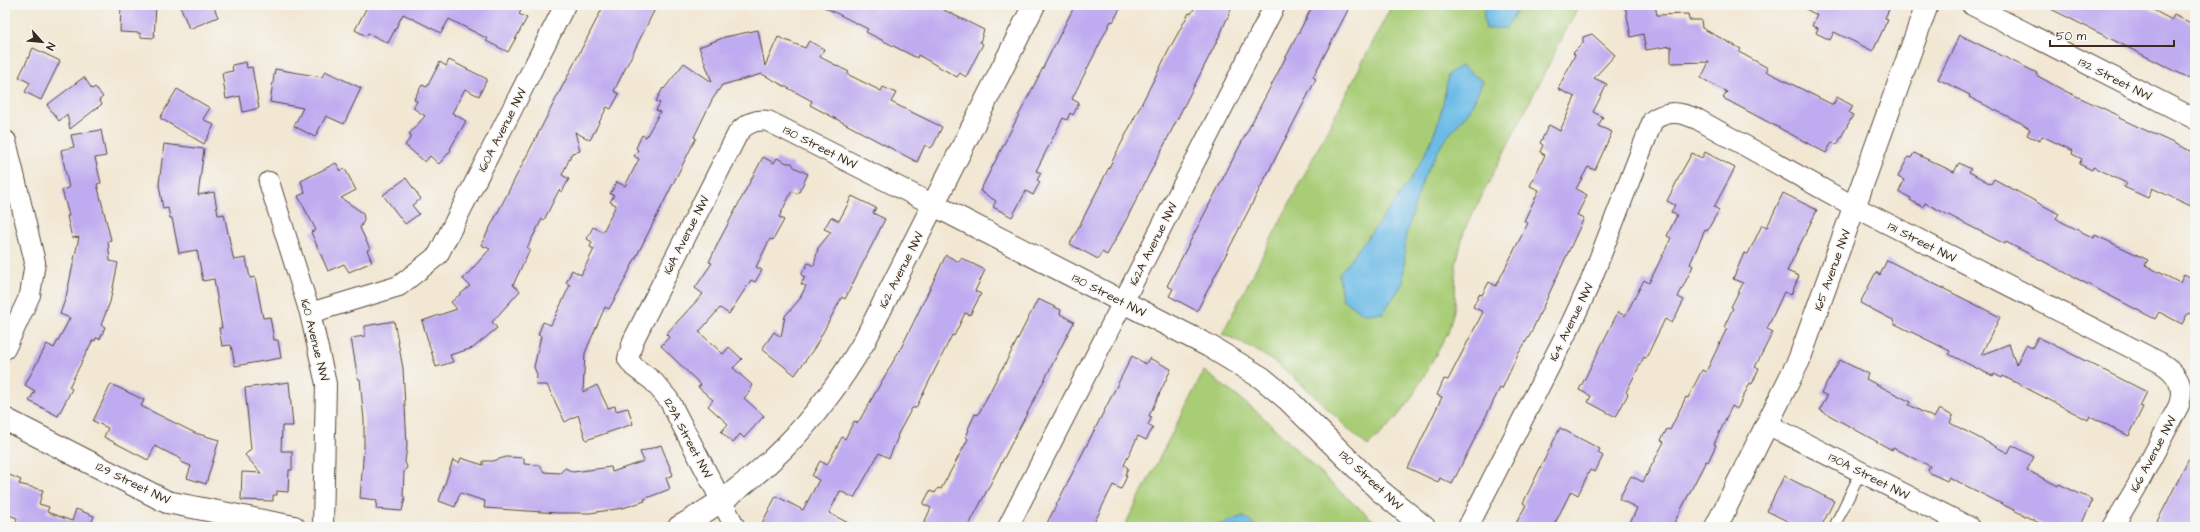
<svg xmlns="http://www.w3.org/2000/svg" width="2200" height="532" viewBox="0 0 2200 532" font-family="'Architects Daughter',sans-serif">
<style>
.green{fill:#a9cd77;stroke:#727c4a}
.water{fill:#6cbbe7;stroke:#547282}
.building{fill:#bfacf0}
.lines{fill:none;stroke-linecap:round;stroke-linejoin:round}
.service-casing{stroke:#564639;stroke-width:12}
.minor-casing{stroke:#564639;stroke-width:22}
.tertiary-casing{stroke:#564639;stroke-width:24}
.service{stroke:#fff;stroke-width:10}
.minor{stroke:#fff;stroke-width:20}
.tertiary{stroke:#fff;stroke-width:22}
.labels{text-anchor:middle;stroke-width:3;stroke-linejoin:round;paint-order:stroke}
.street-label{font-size:12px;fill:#3b2a1e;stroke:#f6f6f2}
</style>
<rect width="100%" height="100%" fill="#f6f6f2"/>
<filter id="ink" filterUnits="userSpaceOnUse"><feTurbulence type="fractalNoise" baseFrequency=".025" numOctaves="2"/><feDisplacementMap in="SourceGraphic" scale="8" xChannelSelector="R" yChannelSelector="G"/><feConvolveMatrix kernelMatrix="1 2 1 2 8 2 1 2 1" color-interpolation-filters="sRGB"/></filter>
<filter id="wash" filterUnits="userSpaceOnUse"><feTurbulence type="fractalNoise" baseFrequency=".012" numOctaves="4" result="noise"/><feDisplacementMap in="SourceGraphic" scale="16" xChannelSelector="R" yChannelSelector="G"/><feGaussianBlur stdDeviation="0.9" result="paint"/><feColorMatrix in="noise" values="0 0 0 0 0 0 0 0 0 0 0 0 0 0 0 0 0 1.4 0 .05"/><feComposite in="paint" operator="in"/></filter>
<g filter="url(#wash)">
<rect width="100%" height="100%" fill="#f2e7d3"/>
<path class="green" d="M1392,5H1579L1464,231L1456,265L1455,306L1448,333L1411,399L1394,421L1368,446C1356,437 1347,427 1336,417C1299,381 1271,353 1222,334Z
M1204,371L1261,415L1337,489L1381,527H1124Z"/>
<path class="water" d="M1487,5H1520L1506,28L1486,29L1483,12Z
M1460,66L1483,81L1470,110L1443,142L1423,179L1406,234L1403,283L1383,313L1364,314L1342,299L1339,274C1370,232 1414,185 1433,136C1441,116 1445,95 1448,74Z
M1243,516L1257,527H1217L1218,525Z"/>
<g id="blocks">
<path class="building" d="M121,5H156L154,38L140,37V33L120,32Z
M180,5H213L218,17L189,29Z
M368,5H513L522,9L519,14L527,18L508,52L486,41L488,39L449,19L441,33L403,14L388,43L368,33L366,36L355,30Z
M604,5H657L614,91L619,94L611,109L607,107L590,140L575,132L580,151L572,153L562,175L569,179L562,192L559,190L544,220L542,219L527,248L530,249L513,285L520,291L492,322L497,328L473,348L450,355L453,362L436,367L422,321L457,309L451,302L470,286L463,279L490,249L481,245Z
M820,5H934L984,30L980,42L983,44L966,77L960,73L957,77L918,55L917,58L866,32L868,29Z
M1075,5H1122L1113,22L1111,21L1072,99L1079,103L1073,115L1070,113L1067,120L1063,118L1036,171L1041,173L1037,180L1040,182L1033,195L1026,191L1012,217L993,207L996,201L980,191Z
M1196,5H1233L1219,37L1125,222L1107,255L1102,252L1098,259L1070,244L1171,46L1189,13L1191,14Z
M1313,5H1340L1348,10L1313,77L1316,79L1197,311L1169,296L1173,289L1167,286Z
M1625,5H1655L1657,15L1688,14L1689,20H1701L1702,28L1741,49L1739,52L1768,68L1766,71L1833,105L1837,97L1853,106L1849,113L1853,115L1837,145L1832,142L1826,153L1723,98L1727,92L1701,78L1709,62L1671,63V46L1646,50L1643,34L1631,37Z
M1798,5H1891L1885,18L1888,19L1873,51L1834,32L1830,40L1816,33L1818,28L1812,26L1817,15Z
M2043,5H2144L2172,20L2174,15L2195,25V81Z
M758,30L765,66L778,37L805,48L809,41L824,49L820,57L849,72L847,74L881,91L883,87L896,93L891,102L942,127L933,146L930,148L925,145L917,162L810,105L812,101L762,74L722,85L712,100L694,137L696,138L619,291L609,309L605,307L585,353L583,392L597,385L608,408L615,406L616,411L628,408L633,424L586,440L578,415L565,422L547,385H536L537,375L534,367L541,336L538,335L543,322L551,325L570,285L566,283L572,270L581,275L594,249L590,247L592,242L587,239L593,227L603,232L616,205L610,202L614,195L610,194L617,182L625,186L639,159L634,156L638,150L636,148L642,135L646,137L660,112L656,110L660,103L656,101L663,88L664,89L684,63L712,82L699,47L725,37Z
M1592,34L1615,55L1594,78L1607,84L1593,112L1603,117L1598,126L1612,132L1595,170L1588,167L1576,189L1587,195L1577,215L1584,218L1530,335L1517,356L1502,389L1500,388L1452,484L1440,478L1438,482L1408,468L1442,397L1437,395L1444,379L1448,380L1483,312L1473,307L1479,294L1482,295L1489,282L1496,286L1528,223L1524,221L1539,190L1530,186L1545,155L1540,152L1543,145L1540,143L1549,125L1560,131L1575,97L1558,89L1575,55L1573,53L1583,43V37Z
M1960,35L2037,73L2036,75L2065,91L2120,116L2119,118L2195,153V208L2152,188L2148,198L2124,187L2126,183L2093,167L2092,170L2079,164L2082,159L2072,154L2073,151L2042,136L2039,141L2027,135L2030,129L2021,123L1969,97L1970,95L1938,79Z
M33,48L60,61L41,100L25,92L30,83L19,77Z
M449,60L487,79L479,96L465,89L452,113L466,121L450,149L451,150L439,164L430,156L425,162L405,145L412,136L409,134L425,116L413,108L417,101L414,99L422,85L427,87L440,62L446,66Z
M246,62L247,68L252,67L259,108L243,112L240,96L226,99L222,73L233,71L232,65Z
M275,69L322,77L325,71L361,88L344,124L326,116L315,137L294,126L303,108L270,102Z
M84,77L92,89L95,87L103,97L99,100L102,104L70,129L67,114L59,121L47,105Z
M177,89L210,108L203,119L214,125L204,144L160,118Z
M101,130L106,156L95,158L101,183L97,184L111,240L108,241L110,261L118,263L110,302L101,325L105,327L100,339L96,338L95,341L93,340L69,387L72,389L58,416L29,401L35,391L25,385L47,344L54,348L70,318L60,314L66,297L79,237L72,238L67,216H69L62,190L69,188L61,150L74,147L71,135Z
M164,144L204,149L198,195L214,192L218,215L224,214L233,257L234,260L246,258L250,278L255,277L263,318L270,317L274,340H278L281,358L235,366L231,345L222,346L219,328H222L214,279L203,281L197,250L179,253L172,218H170L168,208L163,209L159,184Z
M1705,152L1735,168L1714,207L1719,210L1707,231L1705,230L1690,264L1693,266L1678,297L1684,300L1672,323L1665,319L1646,358L1644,357L1626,392L1628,394L1616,417L1588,402L1591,396L1579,390L1618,312L1625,316L1644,280L1649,283L1671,238L1667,236L1677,215L1671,212L1675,205L1667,201L1682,171L1692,153L1702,158Z
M1914,153L1954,172L1959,163L1971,169L1969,172L1991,184L1994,179L2059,214L2056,218L2060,221L2094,238L2095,235L2148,260L2145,265L2180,283L2184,274L2195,280V316L2188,313L2182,324L2159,312L2155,319L2006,242L2005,244L1925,203L1923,207L1910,200L1911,198L1899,192L1904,180L1898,177L1908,157L1911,158Z
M763,157L774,163L777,158L787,163H792L794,167L808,174L798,194L792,191L779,217L784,220L773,240L770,239L756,267L762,270L755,282L751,280L729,314L720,308L699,332L723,354L729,347L742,359L733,368L752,385L750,388L752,389L744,398L764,416L744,438L740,434L733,443L721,432L728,424L708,406L713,400L698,387L701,385L661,346L669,337L666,334L703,294L695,288L712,263L709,262L719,241Z
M336,163L341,171L345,169L356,190L341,198L363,213L364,220L360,228L370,249L367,250L372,262L349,272L344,264L328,271L311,232L316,230L298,196L305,193L301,181Z
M406,178L421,199L412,205L419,214L405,224L383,195Z
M1783,193L1817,210L1787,271L1799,276L1791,295L1784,292L1767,329L1773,332L1755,367L1759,368L1752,384L1750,383L1737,409L1732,406L1714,444L1716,445L1708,462L1706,461L1672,527H1628L1637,508L1619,499L1631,476L1643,482L1664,442L1661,440L1667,429L1670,430L1686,397L1688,398L1702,370L1706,372L1727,328L1724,327L1733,308L1731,307L1743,283L1733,279L1744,253L1748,254L1762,225L1767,227Z
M852,196L876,208L873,213L885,219L845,299L842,297L815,347L795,375L762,349L774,332L781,337L785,316L799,300L806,286L801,284L805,277L801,275L808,263L814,266L818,248L831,232L824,229L831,217L839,221Z
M946,255L959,262L961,258L985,270L975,291L981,294L970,315L965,313L954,336L952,335L916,408H912L897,436L898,437L889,458L879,453L854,498L840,491L829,513L856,527H760L776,496L803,510L819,480L812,476L820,461L827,465L842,437L845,439L854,421L858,423L902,346Z
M1887,260L2000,317L1981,355L2009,344L2016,365L2026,345L2032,348L2038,337L2147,392L2140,406L2143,407L2129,436L2090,416L2088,420L2003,376L2002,378L1994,374L1993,376L1974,367L1949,354L1950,351L1893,323L1895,321L1860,303L1876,272L1880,275Z
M1038,299L1061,310L1060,314L1074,322L1032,404L968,527H922L931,508L923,504L930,491L935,493L938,488L941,489L968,439L966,437L969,430L968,429L975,414L978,415L1002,368H1003Z
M394,321L403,368L406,426L407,446L405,462L407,467L404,472L403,495L405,498L402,511L376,509L377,500L360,498L364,447V420L360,379H358L351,338L365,336V326Z
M1132,356L1146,364L1149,358L1171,369L1149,416L1152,417L1148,425L1153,428L1146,440L1138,436L1124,465L1128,468L1125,475L1127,476L1121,489L1113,485L1092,527H1045Z
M1840,360L1868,374L1866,379L1911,402L1909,405L1934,418L1939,409L1953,416L1950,423L2008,453L2012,445L2034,457L2027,470L2058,486L2059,484L2093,500L2080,527H2047L1949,477L1947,481L1930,473L1928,470L1930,466L1893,448L1892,450L1820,410L1827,396L1821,393Z
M289,382L293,426H282L281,451H292V470H289L288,492L277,491V495H273V501L241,500L242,472L261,473L245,455L251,449L245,388Z
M111,384L144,400L141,406L195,433L219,440L206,484L187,478L191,466L181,462V459L155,446L148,460L104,437L108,428L93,421Z
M1560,428L1600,449L1598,453L1603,456L1595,472L1590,470L1578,495L1571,491L1553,527H1514L1526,505L1523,503Z
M661,445L673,475L666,478L670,489L644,499L645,501L623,508L590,513H557L484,508L485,501L460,493L455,507L439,501L453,460L459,463L461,458L483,465V461H493L506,457L524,458V464L539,465L544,472L560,473L565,468L573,472L611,467L612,472L644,461L640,452Z
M2195,447V527H2154L2161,514Z
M5,473L21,480L19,484L43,490L39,504L49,507L47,512L72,521L76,509L94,516L90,527H15L17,518L7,514L5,517Z
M1784,476L1834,501L1821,527H1799L1767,511Z"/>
</g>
</g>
<g filter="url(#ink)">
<use href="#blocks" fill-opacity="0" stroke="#564639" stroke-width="1"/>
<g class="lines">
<g class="service-casing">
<path id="service" d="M1834,527L1861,472"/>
</g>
<g class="minor-casing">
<path id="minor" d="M1972,5L2195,119
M269,182L310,313L326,384L323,527
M310,313L399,286L438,255L565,5
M5,349L30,295L35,262L6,141
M1769,425L1969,527
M735,527L669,400L653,381L634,367L628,359L633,341L738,133C745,124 756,119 768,121L934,205
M1008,527L1275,5
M1468,527L1570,326L1590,283L1653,120C1669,110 1680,112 1697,119L1855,207L2161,363C2177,373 2185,386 2179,405L2137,486L2113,527"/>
</g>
<g class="tertiary-casing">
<path id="tertiary" d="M934,205L1209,346L1262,378L1287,399L1379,490L1424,527
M5,419L167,502L294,527
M679,527C760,482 817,422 864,342L1034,5
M1716,527L1799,360L1927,5"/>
</g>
<use href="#service" class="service"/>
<use href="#minor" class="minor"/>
<use href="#tertiary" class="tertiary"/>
</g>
</g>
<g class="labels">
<g class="street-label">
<text transform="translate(2115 79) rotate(27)" y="4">132 Street NW</text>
<text transform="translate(502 130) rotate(-63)" y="4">160A Avenue NW</text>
<text transform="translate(820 147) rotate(27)" y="4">130 Street NW</text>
<text transform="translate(686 235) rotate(-63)" y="4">161A Avenue NW</text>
<text transform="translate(1922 242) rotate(27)" y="4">131 Street NW</text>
<text transform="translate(1153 244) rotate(-63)" y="4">162A Avenue NW</text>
<text transform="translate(901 270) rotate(-63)" y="4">162 Avenue NW</text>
<text transform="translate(1832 270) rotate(-70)" y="4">165 Avenue NW</text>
<text transform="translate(1109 295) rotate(27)" y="4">130 Street NW</text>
<text transform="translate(1571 322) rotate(-64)" y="4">164 Avenue NW</text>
<text transform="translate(315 340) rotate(76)" y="4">160 Avenue NW</text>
<text transform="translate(688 438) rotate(62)" y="4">129A Street NW</text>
<text transform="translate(2153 454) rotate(-62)" y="4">166 Avenue NW</text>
<text transform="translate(1869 476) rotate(27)" y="4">130A Street NW</text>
<text transform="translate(1371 480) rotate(43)" y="4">130 Street NW</text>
<text transform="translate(133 483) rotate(26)" y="4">129 Street NW</text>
</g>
</g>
<rect width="2200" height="532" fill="none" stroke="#f6f6f2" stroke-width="20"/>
<g transform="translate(42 42) rotate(117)" stroke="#f6f6f2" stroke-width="3" paint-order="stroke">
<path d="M0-3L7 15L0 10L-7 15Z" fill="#3b2a1e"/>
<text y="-6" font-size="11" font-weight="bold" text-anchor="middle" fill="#3b2a1e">N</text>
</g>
<path d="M2050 40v6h124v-6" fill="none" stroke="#3b2a1e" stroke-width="2"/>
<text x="2056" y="40" font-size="12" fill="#3b2a1e" stroke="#f6f6f2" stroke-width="3" paint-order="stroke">50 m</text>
</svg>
